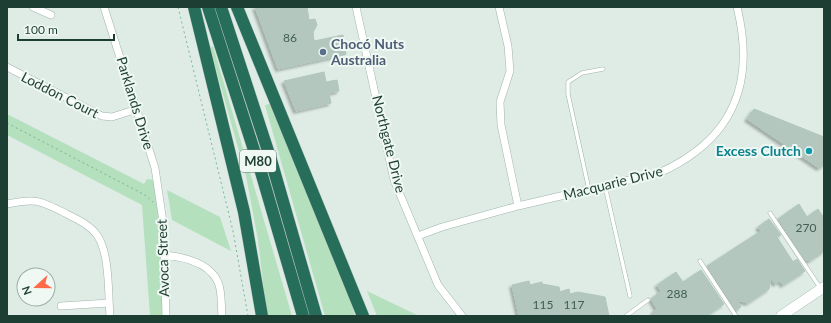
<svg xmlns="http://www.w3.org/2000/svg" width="831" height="323" viewBox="0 0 831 323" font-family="Lato,sans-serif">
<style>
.green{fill:#b4e0bd}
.building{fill:#b3c7be;stroke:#b0c6bc;filter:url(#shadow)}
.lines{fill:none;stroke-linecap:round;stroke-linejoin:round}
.lane-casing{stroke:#a0b4ac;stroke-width:4.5}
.street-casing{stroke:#a0b4ac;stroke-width:8}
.secondary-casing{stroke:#9bb9ad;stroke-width:11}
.highway-casing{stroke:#c0c9c6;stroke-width:13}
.path{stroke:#7ab49e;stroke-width:1;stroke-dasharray:2 3;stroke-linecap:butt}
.lane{stroke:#fff;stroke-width:3.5}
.street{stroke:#fff;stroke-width:7}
.secondary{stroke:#fff;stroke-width:10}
.highway{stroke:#266d5a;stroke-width:12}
.service-dot{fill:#5c6f8a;stroke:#eff8f3;stroke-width:1.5}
.culture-dot{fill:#0f9aa8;stroke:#eff8f3;stroke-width:1.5}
.labels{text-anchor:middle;stroke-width:4;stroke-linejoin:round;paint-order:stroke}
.number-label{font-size:12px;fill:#426056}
.shield{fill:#eff8f3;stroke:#5c766d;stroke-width:1}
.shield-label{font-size:13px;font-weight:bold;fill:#1d3e33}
.service-label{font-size:14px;font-weight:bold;fill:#4e5e75;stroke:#eff8f3;text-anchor:start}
.street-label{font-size:14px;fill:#1d3e33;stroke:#eff8f3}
.culture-label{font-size:14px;font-weight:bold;fill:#0d838f;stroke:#eff8f3;text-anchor:end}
</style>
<defs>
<filter id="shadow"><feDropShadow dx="-2.5" dy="2.5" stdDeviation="1" flood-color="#0004"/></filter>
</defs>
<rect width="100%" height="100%" fill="#deece5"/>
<path class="green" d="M213,46L292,316H267L258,240L246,176L210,48Z
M275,103L346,287L355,316H325L265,105Z
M7,114L144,184L147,179L154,180L160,229L163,316H150L142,205L7,135Z
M167,190L220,217L231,251L172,220Z
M367,291L419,316H377Z"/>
<path class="building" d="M255,7H307L309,20L315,19L317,25L313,32L314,41L343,35L346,54L278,69Z
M324,72L326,82L337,80L339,91L329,93L331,103L296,111L284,81Z
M754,109L824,137V165L819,168L747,119Z
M799,204L807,217L818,209L824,218V251L811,260H805L778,219Z
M769,219L781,235L777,237L793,262L797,259L805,271L783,285L780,281L775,284L771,278L769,289L748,303L737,300L741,307L736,310L707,266L761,231L758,227Z
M701,270L724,304L706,316H653L654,311L657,309L651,299L661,291L657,285L676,272L683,282Z
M529,281L530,285L542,282V284L559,287L560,292L569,289L570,294L578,292L605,297L609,316H519L512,285Z"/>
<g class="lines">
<g class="lane-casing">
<path id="lane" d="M605,186L630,296
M589,190L568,94V82L582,73L603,69
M770,213L821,289
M700,261L736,316
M626,316L648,300"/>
</g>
<g class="street-casing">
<path id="street" d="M33,7L51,15
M104,7L155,168L163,222L166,316
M356,7L394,180L438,285L462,316
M499,7L508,46L510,71L500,102L501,125L518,206
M7,67L102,116L112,117L137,109
M7,204C35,198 39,200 65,213C76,219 89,224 97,235C110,254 108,293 110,316
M418,236L442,227L518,206L659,173C733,140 756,84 737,7
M164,255C184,257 212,263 219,285C222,295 221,306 222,316
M61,306L109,303"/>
</g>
<g class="secondary-casing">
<path id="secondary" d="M781,316L824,287"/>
</g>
<g class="highway-casing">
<path id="highway" d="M194,7L244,212L262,316
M208,7L261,172L303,316
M221,7L271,160L316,316
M237,7L363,316"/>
</g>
<path class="path" d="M178,7L233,231L248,316
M7,123L145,195L153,202"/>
<use href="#lane" class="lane"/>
<use href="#street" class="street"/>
<use href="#secondary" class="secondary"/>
<use href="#highway" class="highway"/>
</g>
<circle class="service-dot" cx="323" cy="52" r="4"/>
<circle class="culture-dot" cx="809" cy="151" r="4"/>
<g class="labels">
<g class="number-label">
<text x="290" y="42">86</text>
<text x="806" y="232">270</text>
<text x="677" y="298">288</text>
<text x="543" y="309">115</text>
<text x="574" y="309">117</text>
</g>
<rect class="shield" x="240" y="150" width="36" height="22" rx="3"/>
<g class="shield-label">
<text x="258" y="166">M80</text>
</g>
<g class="service-label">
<text x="331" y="49">Chocó Nuts<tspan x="331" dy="16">Australia</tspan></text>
</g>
<g class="street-label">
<text transform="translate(60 95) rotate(27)" y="5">Loddon Court</text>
<text transform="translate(135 103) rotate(73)" y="5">Parklands Drive</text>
<text transform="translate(389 144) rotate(76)" y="5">Northgate Drive</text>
<text transform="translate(613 183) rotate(-14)" y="5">Macquarie Drive</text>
<text transform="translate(163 258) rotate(-92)" y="5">Avoca Street</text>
</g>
<g class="culture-label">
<text x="801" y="156">Excess Clutch</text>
</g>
</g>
<rect width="831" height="323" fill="none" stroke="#1d3e33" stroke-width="16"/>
<g transform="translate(36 287) rotate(249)"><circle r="19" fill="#eff8f3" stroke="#9baea6"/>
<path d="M0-3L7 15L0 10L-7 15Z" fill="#ff6a49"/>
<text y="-6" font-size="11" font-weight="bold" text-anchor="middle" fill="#1d3e33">N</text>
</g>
<path d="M18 34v6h96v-6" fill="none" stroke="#1d3e33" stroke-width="2"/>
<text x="24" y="34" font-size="12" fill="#1d3e33" stroke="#eff8f3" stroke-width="3" paint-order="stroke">100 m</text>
</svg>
